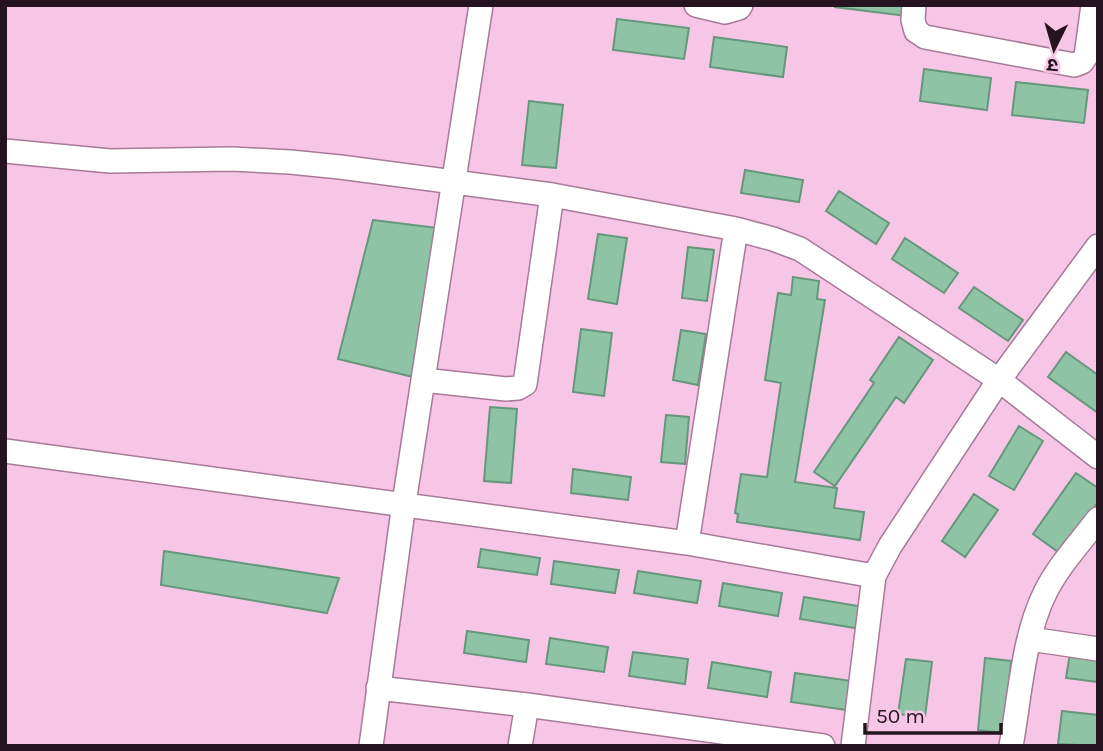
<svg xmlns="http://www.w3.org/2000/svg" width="1103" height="751" viewBox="0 0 1103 751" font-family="Karla,'Noto Sans Devanagari',sans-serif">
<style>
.building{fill:#8fc3a5;stroke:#65977c;stroke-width:2}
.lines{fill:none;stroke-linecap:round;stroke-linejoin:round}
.minor-casing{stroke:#a77a98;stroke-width:26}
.minor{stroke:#fff;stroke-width:23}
</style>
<rect width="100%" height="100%" fill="#f7c6e6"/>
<path class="building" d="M835,5H907L906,16L835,7Z
M617,19L689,28L684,59L613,50Z
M714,37L787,47L783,77L710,67Z
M924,69L991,78L987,110L920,101Z
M1016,82L1088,90L1084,123L1012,115Z
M529,101L563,105L556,168L522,165Z
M745,170L803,180L799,202L741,193Z
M839,191L889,223L876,244L826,211Z
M373,220L438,228L413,377L338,359Z
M598,234L627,238L617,304L588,299Z
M905,238L958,273L944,293L892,259Z
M688,247L714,250L707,301L682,298Z
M793,277L819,281L817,299L825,300L795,482L837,488L834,508L864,512L860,540L737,522L738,514L735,513L741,474L767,477L781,383L765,380L778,293L791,295Z
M974,287L1023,320L1008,341L959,308Z
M581,329L612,333L604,396L573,392Z
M681,330L706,334L698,385L673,380Z
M899,337L933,360L904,403L896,397L835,486L814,472L874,383L870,380Z
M1066,352L1098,375V413L1048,377Z
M490,407L517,409L511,483L484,481Z
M666,415L689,417L685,464L661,462Z
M1019,426L1043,441L1014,490L989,476Z
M573,469L631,477L628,500L571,493Z
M1076,473L1098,488V502L1061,554L1033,534Z
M974,494L998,510L965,557L942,541Z
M481,549L540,558L537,575L478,567Z
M164,551L339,578L327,613L161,585Z
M554,561L619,570L615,593L551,584Z
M638,571L701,581L697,603L634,593Z
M723,583L782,593L778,616L719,606Z
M804,597L864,607L861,629L800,619Z
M467,631L529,640L526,662L464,653Z
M550,638L608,647L604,672L546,664Z
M633,652L688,659L685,684L629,676Z
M1070,654L1098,658V682L1066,678Z
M985,658L1011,661L1004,733L978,730Z
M906,659L932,662L925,717L898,714Z
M712,662L771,672L767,697L708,688Z
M795,673L852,681L847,710L791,702Z
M1062,711L1098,715V746L1058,744Z"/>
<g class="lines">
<g class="minor-casing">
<path id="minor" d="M696,5L725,12L739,8L741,5
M914,5L913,20L916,31L925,37L1074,65L1082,62L1086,56L1093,5
M5,151L110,161L232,159L290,162L340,167L552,195L736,229L773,239L800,249L999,380L1098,457
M423,380L506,389L518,388L525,384L552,195
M5,451L687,543L874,576
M687,543L736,229
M1030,639L1098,649
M378,688L527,705L823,746
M371,746L404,503L481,5
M520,746L527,705
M853,746L874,576L890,546L999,380L1098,246
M1011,746C1020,697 1023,637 1045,593C1058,566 1080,543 1098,519"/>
</g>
<use href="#minor" class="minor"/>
</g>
<rect width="1103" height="751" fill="none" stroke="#25141f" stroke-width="14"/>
<g transform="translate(1054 49) rotate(185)" stroke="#f7c6e6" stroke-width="5" paint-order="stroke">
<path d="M0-5L12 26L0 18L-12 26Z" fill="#25141f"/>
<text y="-10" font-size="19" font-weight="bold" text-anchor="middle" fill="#25141f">उ</text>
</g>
<path d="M865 723v10h136v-10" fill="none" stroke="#25141f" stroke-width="3.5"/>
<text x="876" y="723" font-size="21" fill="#25141f" stroke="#f7c6e6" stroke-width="5" paint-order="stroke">50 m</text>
</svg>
